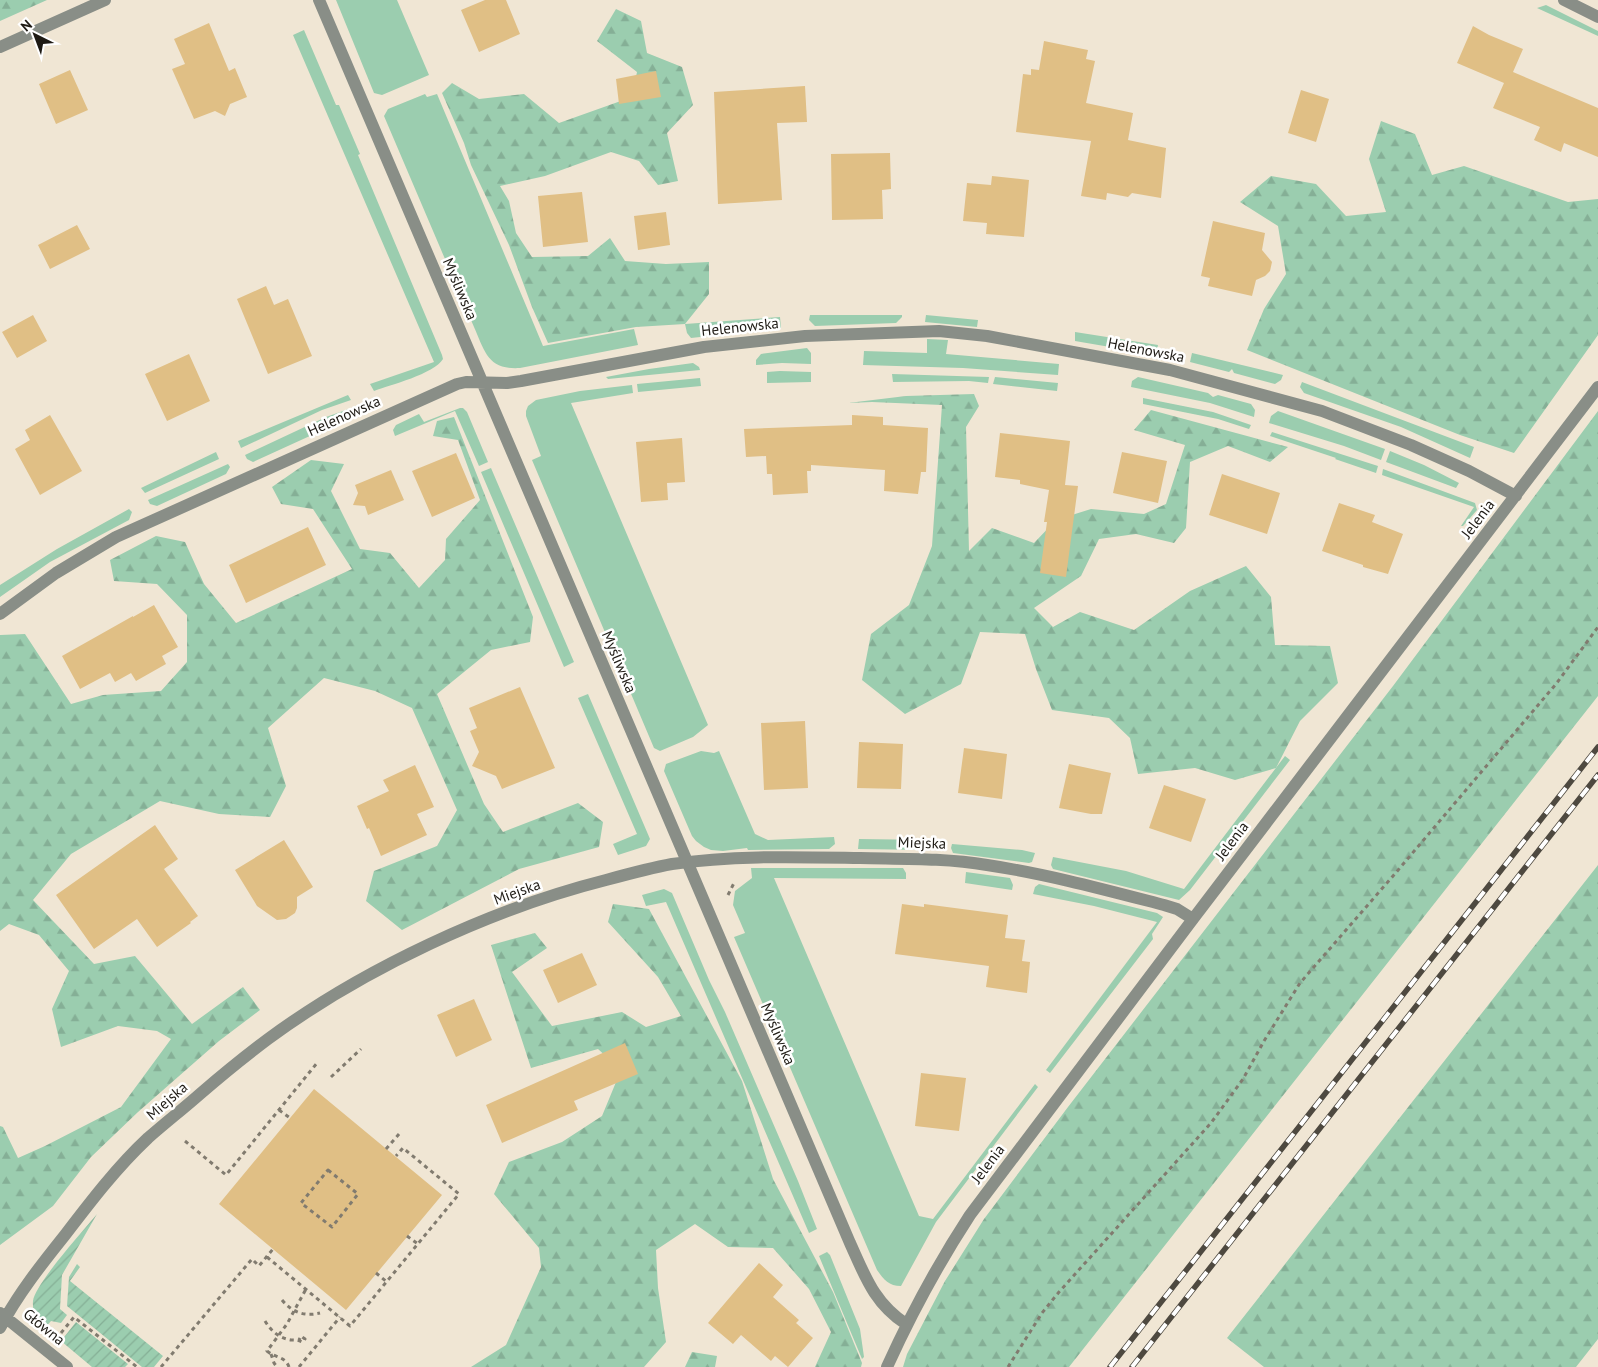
<svg xmlns="http://www.w3.org/2000/svg" width="1598" height="1367" viewBox="0 0 1598 1367" font-family="'PT Sans',sans-serif">
<style>
.green{fill:#9bcdaf}
.forest{fill:url(#forest-firs)}
.garden{fill:url(#garden-furrows)}
.building{fill:#e0bf85}
.lines{fill:none;stroke-linecap:round;stroke-linejoin:round}
.path{stroke:#817b6f;stroke-width:3;stroke-dasharray:4 4;stroke-linecap:butt}
.minor{stroke:#898e87;stroke-width:12}
.rail-casing{stroke:#4e4940;stroke-width:5.5}
.rail{stroke:#fff;stroke-width:4;stroke-dasharray:11;stroke-linecap:butt}
.labels{text-anchor:middle;stroke-width:5;stroke-linejoin:round;paint-order:stroke}
.street-label{font-size:15px;fill:#1e1a14;stroke:#fff}
</style>
<defs>
<pattern id="forest-firs" width="22" height="20" patternUnits="userSpaceOnUse" patternTransform="scale(1.25)"><rect width="22" height="20" fill="#9bcdaf"/><path d="M5 1l3.5 6h-7zM16 11l3.5 6h-7z" fill="#85af96"/></pattern>
<pattern id="garden-furrows" width="10" height="10" patternUnits="userSpaceOnUse" patternTransform="scale(1.25)"><rect width="10" height="10" fill="#9bcdaf"/><path d="M-1 1l2-2M0 10L10 0M9 11l2-2" fill="none" stroke="#85af96"/></pattern>
</defs>
<rect width="100%" height="100%" fill="#f0e6d4"/>
<path class="green" d="M336,0H397L429,75L382,95L374,93Z
M1546,5L1598,31V36L1537,8Z
M304,30L336,105H339L360,154L358,155L442,355L443,359C434,374 390,385 374,391L370,384L434,362L293,35Z
M425,94L427,97L437,94L543,346L634,329L638,345L520,368C488,370 485,352 474,327L384,116L388,109Z
M810,315H902V317L896,323L815,326L809,320Z
M926,315L978,320L977,327L925,322Z
M780,317L781,328L691,338L687,333L685,324Z
M1075,332L1158,345L1156,355L1151,354L1075,341Z
M927,339L948,340L946,354L1059,364L1058,375L963,368L863,365L864,351L927,353Z
M807,348L811,353V364L782,363L756,365V360L761,354Z
M1192,353L1283,375L1281,380L1275,384L1234,373L1232,369L1229,372L1190,362Z
M693,363L699,367L700,370L608,379L606,377L649,369Z
M780,371L811,372V382L767,383V372Z
M892,374L989,377L988,383L969,381L893,382Z
M995,377L1058,383L1057,391L993,384Z
M1138,377L1208,393L1213,397L1218,395L1251,404L1255,410L1254,417L1210,403L1131,387L1132,381Z
M700,378L701,386L638,392L637,384Z
M1302,382L1474,447L1470,458L1401,427L1304,393L1300,387Z
M632,385L633,393L571,403L708,725L693,737L660,751L654,748L532,460L541,456L526,416V411L528,406L536,400L580,391Z
M348,395L351,400L322,410L241,448L238,441Z
M1143,398L1213,412L1251,425L1249,429L1218,419L1143,404Z
M360,405L358,414L253,462L247,459L245,455L326,417Z
M460,408H463L467,412L488,462L479,466L455,411L395,436L393,430L396,425L419,414L424,422Z
M1278,411L1385,449L1381,460L1344,446L1269,423L1271,416Z
M1272,432L1378,466L1376,473L1335,459L1336,458L1270,436Z
M1390,451L1424,465L1459,483L1456,488L1386,462Z
M216,452L219,459L145,493L141,488Z
M228,464L230,467L226,474L157,506L150,504L148,500Z
M491,468L574,662L564,667L481,472Z
M1383,469L1475,503L1477,510L1463,526H1461L1474,507L1382,475Z
M129,509L132,512L129,520L50,562L0,597V585L57,549Z
M588,694L650,839L646,846L618,855L613,844L637,834L578,698Z
M701,751L714,753L719,751L755,834L768,840L834,837L835,844L829,849L748,850L747,848L723,851L711,850L704,847L696,841L692,836L664,771L666,764Z
M1285,756L1290,760L1190,890L1179,900L1053,869L1051,865L1053,857L1126,871L1184,889Z
M859,839L932,840L931,847L927,850L858,849Z
M952,844L1022,850L1035,853L1032,862L1029,863L953,853L951,848Z
M751,868H903L906,873V879L774,878L919,1216L933,1219L1035,1084L1038,1087L936,1222L901,1286C889,1286 884,1280 877,1270L734,937L745,933L733,905L735,891L752,878Z
M966,872L1010,878L1013,885L1012,890L965,883Z
M1039,884L1157,913L1163,917L1152,934L1153,939L1050,1073L1046,1070L1157,922L1094,906L1033,894L1035,887Z
M664,889L672,893L709,980L725,1012L798,1181L817,1229L809,1233L666,902L646,906L642,895Z
M827,1252L830,1255L860,1329L864,1357L862,1359L819,1256Z"/>
<path class="forest" d="M0,0H47L0,21Z
M616,9L641,21L647,53L682,67L693,105L667,133L678,181L658,185L639,161L611,152L545,176L500,186L509,201L516,233L532,257L588,256L610,238L625,261L666,264L709,262V294L685,324L636,327L548,343L532,307L509,245L471,165L464,143L442,93L452,83L479,99L524,94L559,123L632,97L637,72L597,41Z
M1381,121L1415,134L1432,175L1464,166L1568,202L1598,199V335L1514,453L1460,435L1247,350L1264,309L1286,274L1278,226L1240,202L1271,176L1316,184L1346,216L1386,212L1369,159Z
M974,394L979,406L966,427L969,551L992,528L1034,543L1056,520L1091,509L1144,514L1166,504L1185,445L1134,430L1151,410L1288,447L1270,462L1228,446L1190,462L1186,528L1174,543L1136,534L1099,539L1081,576L1034,608L1053,627L1080,612L1134,630L1190,591L1246,566L1271,597L1275,645L1330,646L1338,683L1300,721L1276,768L1235,780L1195,768L1138,774L1130,738L1109,718L1052,710L1036,669L1025,634L980,632L961,684L905,714L862,680L871,634L909,605L932,546L942,405L872,402L848,403L906,396Z
M1598,411V696L1069,1367H903L907,1354L945,1281L984,1219L1068,1107L1393,686Z
M454,417L533,617L530,642L491,650L437,694L484,804L503,832L578,803L603,822L599,847L519,869L402,930L366,901L374,871L437,846L457,810L412,708L375,691L324,678L268,728L286,786L270,817L219,814L160,801L71,854L33,900L94,964L135,956L192,1024L243,987L260,1010L219,1041L138,1112L91,1157L53,1206L0,1245V1126L3,1127L18,1158L45,1146L121,1107L171,1039L157,1031L118,1026L61,1047L52,1009L69,971L39,935L9,924L0,931V635L25,634L71,704L103,695L161,691L187,662V615L157,584L114,581L110,560L156,536L185,542L204,584L236,623L352,569L313,509L281,504L272,487L311,460L344,464L331,491L360,549L390,553L419,588L445,560L446,539L480,500L458,440L433,436L437,421Z
M1598,865V1339L1576,1367H1264L1227,1338Z
M613,904L649,909L742,1081L773,1179L833,1292L862,1363L861,1367H815L831,1332L809,1289L773,1248L728,1247L695,1224L656,1250L658,1288L666,1342L644,1367H471L506,1345L541,1267L539,1248L494,1194L509,1162L562,1142L602,1116L621,1070L598,1049L531,1068L491,945L535,933L547,948L512,972L552,1026L622,1012L646,1027L681,1016L658,977L608,922Z
M692,1352L717,1356L715,1367H685Z"/>
<path class="garden" d="M97,1214L62,1275L60,1309L67,1315L61,1323L51,1321L44,1329C37,1321 32,1312 33,1301C35,1284 83,1231 97,1214Z
M77,1264L80,1267L70,1281L163,1356L154,1367H142L67,1306L69,1277Z
M76,1322L128,1364L125,1367H92L61,1341Z"/>
<path class="building" d="M485,0H506L520,34L479,52L461,10Z
M209,23L229,71L235,68L247,97L230,104L225,116L215,111L194,119L172,69L185,64L174,39Z
M1473,26L1489,35L1523,49L1513,72L1598,108V157L1564,143L1561,152L1534,140L1540,127L1493,108L1504,83L1457,63Z
M1044,41L1088,50L1086,59L1095,61L1086,103L1133,113L1128,140L1166,148L1161,198L1132,193L1128,197L1107,193L1106,200L1081,196L1091,141L1016,132L1023,74L1031,75V69L1039,70Z
M70,70L88,110L56,124L39,84Z
M656,71L661,97L619,104L616,79Z
M805,86L807,122L777,123L782,200L718,204L714,92Z
M1301,90L1329,99L1316,142L1288,133Z
M890,153L891,189L882,190L883,219L832,220L831,154Z
M992,176L1029,180L1024,237L986,234L987,223L963,221L967,183L991,185Z
M582,192L588,242L543,247L538,196Z
M666,212L670,245L638,250L634,216Z
M1213,221L1265,233L1262,250L1272,262L1270,271L1265,276L1256,280L1252,296L1208,286L1210,278L1201,276Z
M77,225L90,249L50,269L38,245Z
M266,286L274,305L288,299L312,356L268,374L237,299Z
M33,315L47,341L17,358L2,332Z
M189,354L210,401L167,421L145,374Z
M50,415L82,471L40,495L15,449L30,440L25,430Z
M852,415L883,417V425L928,428L926,472H921L918,494L884,491L885,470L811,465V471H807L808,493L773,495L772,474H767L766,456L746,457L744,429L852,425Z
M1000,433L1070,441L1065,485L1078,486L1066,577L1040,573L1047,522H1044L1049,490L1020,484V480L995,477Z
M682,438L685,482L667,483L668,500L641,502L636,442Z
M1122,452L1167,461L1158,503L1113,493Z
M456,453L475,498L432,517L412,471Z
M391,470L404,500L368,515L365,506L353,505L358,493L355,485Z
M1222,474L1280,493L1267,534L1209,515Z
M1339,503L1375,515L1372,522L1403,534L1388,574L1363,567V565L1322,551Z
M308,527L326,565L246,603L229,565Z
M154,605L178,647L162,656L166,664L136,681L131,673L115,682L110,673L80,689L62,656L133,616V617Z
M520,687L555,768L502,789L496,776L472,766L479,752L470,731L477,728L469,708Z
M805,721L808,788L764,790L761,723Z
M859,742L903,744L901,789L857,788Z
M964,748L1007,754L1002,799L958,793Z
M1069,764L1111,773L1102,814H1091L1059,808Z
M415,765L434,807L417,814L427,835L381,856L369,828L367,829L357,806L389,791L383,780Z
M1164,785L1206,799L1191,842L1149,828Z
M155,825L178,859L164,869L198,916L190,922L191,923L157,947L137,919L94,949L56,895Z
M284,840L313,887L297,897V908L295,913L286,919L277,920L257,906L235,870Z
M902,904L924,907V904L1008,915L1005,938L1025,940L1022,961L1030,962L1027,993L986,987L989,966L895,954Z
M582,953L597,985L558,1003L543,970Z
M474,999L492,1040L456,1057L437,1015Z
M625,1043L638,1074L574,1101L578,1110L502,1143L486,1105Z
M921,1073L966,1078L959,1131L915,1126Z
M314,1089L442,1195L346,1310L219,1204Z
M759,1263L783,1285L773,1297L799,1320L796,1323L813,1338L788,1367L775,1356L771,1361L741,1335L733,1344L708,1323Z"/>
<g class="lines">
<path class="path" d="M728,895L734,883
M331,1077L361,1049
M279,1110L290,1118
M185,1141L226,1175L317,1063
M386,1149L399,1134
M328,1170L358,1194L332,1227L301,1203Z
M407,1236L418,1244
M267,1257L350,1326L459,1194L403,1148L396,1156
M376,1273L387,1282
M282,1300C292,1312 304,1317 320,1313
M265,1321C271,1331 279,1338 291,1340C296,1340 298,1340 302,1342L305,1339L301,1336L299,1340
M61,1333L74,1317L137,1367
M271,1354L274,1363L277,1367
M161,1367L252,1259L259,1266L273,1249
M289,1367C285,1356 275,1358 267,1351L287,1324L306,1289
M299,1367L340,1317
M1008,1367L1042,1313L1059,1292L1211,1123L1243,1079L1264,1041L1300,983L1393,876L1556,684L1598,627"/>
<path class="minor" d="M319,0L850,1243C865,1276 874,1303 906,1324
M1564,0L1598,17
M0,47L105,0
M0,614L56,573L116,537L457,384L466,382L507,383L521,381L704,347L805,336L939,331L987,336L1170,370L1322,411L1411,445L1469,471L1516,496
M0,1313L67,1367
M0,1328C18,1294 41,1265 65,1235C91,1201 117,1167 148,1138C165,1123 183,1109 200,1094C222,1075 244,1057 268,1039C363,969 491,909 606,880C628,874 650,868 672,864C734,855 798,857 860,858C902,859 945,858 987,865C1047,874 1106,890 1164,905L1177,909L1193,919
M887,1367C911,1314 938,1264 970,1215L1193,919L1598,387"/>
<g class="rail-casing">
<path id="rail" d="M1110,1367L1598,747
M1132,1367L1598,775"/>
</g>
<use href="#rail" class="rail"/>
</g>
<g class="labels">
<g class="street-label">
<text transform="translate(460 289) rotate(67)" y="5">Myśliwska</text>
<text transform="translate(740 327) rotate(-6)" y="5">Helenowska</text>
<text transform="translate(1146 350) rotate(11)" y="5">Helenowska</text>
<text transform="translate(344 416) rotate(-24)" y="5">Helenowska</text>
<text transform="translate(1478 519) rotate(-53)" y="5">Jelenia</text>
<text transform="translate(619 662) rotate(67)" y="5">Myśliwska</text>
<text transform="translate(1232 841) rotate(-53)" y="5">Jelenia</text>
<text transform="translate(922 843) rotate(2)" y="5">Miejska</text>
<text transform="translate(517 892) rotate(-20)" y="5">Miejska</text>
<text transform="translate(778 1034) rotate(67)" y="5">Myśliwska</text>
<text transform="translate(167 1101) rotate(-41)" y="5">Miejska</text>
<text transform="translate(988 1164) rotate(-53)" y="5">Jelenia</text>
<text transform="translate(44 1327) rotate(39)" y="5">Główna</text>
</g>
</g>
<g transform="translate(35 35) rotate(318)" stroke="#ffffff" stroke-width="4" paint-order="stroke">
<path d="M0-4L9 19L0 12L-9 19Z" fill="#1e1a14"/>
<text y="-8" font-size="14" font-weight="bold" text-anchor="middle" fill="#1e1a14">N</text>
</g>
</svg>
